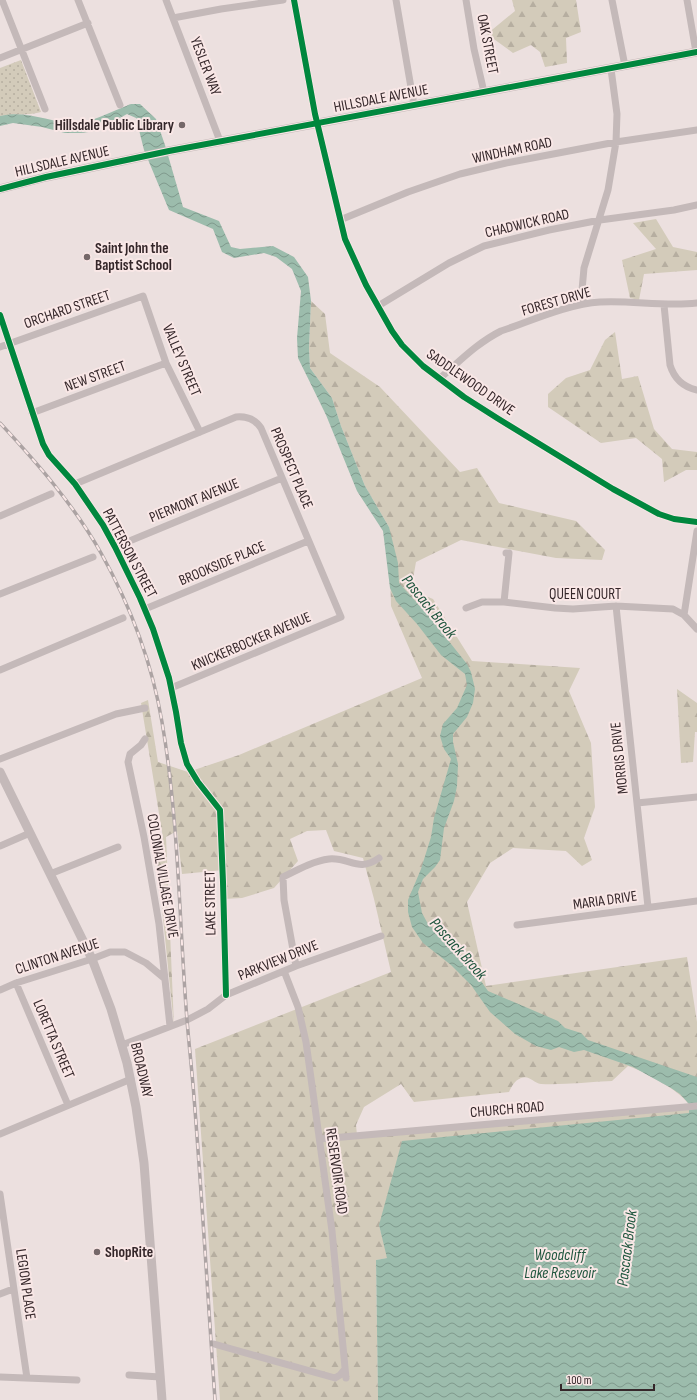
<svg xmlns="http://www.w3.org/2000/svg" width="697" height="1400" viewBox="0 0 697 1400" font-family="'Sofia Sans Condensed',sans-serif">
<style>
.forest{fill:url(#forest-firs);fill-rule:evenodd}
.park{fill:url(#park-dots)}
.water{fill:url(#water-waves)}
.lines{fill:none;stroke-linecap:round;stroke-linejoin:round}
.minor{stroke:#c4b9b9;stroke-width:7}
.tertiary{stroke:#c4b9b9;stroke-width:9}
.rail-casing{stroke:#aca3a3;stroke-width:3.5}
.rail{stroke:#f9e7e6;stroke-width:2;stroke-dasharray:6;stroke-linecap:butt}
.cycleway-casing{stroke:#f9e7e6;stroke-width:8}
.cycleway{stroke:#00873e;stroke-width:6}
.poi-dot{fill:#756869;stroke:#f9e7e6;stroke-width:1.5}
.labels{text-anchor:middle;stroke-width:4;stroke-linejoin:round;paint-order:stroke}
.street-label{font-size:15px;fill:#35272a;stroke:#f9e7e6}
.poi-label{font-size:15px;font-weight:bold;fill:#35272a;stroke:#f9e7e6;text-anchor:start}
.water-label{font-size:16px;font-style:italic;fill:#1e553d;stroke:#f9e7e6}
</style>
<defs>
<pattern id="forest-firs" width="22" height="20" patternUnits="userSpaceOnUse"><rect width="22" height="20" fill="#d3cbba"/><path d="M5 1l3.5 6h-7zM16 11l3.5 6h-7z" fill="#b6aea0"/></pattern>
<pattern id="park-dots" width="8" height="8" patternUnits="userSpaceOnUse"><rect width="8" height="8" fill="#d3cbba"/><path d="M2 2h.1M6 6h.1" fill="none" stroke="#b6aea0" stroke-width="1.8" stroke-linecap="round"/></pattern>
<pattern id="water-waves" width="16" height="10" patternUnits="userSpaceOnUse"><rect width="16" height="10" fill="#9cbcac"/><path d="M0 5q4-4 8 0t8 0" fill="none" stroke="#80998c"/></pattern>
</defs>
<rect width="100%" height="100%" fill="#ece0df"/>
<path class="forest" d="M512,0H576L581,32L566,38L567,63L545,67L540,52L531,45L513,53L487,34L515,11Z
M656,219L673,247L697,252V270L644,274L639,300L630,298L622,260L656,249L633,223Z
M311,301L325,314L330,353L380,387L460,472L477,468L499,503L576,521L605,550L602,560L556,558L461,540L416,562L411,590L433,599L472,661L580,668L569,691L591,743L595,807L584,838L592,860L582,866L566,851L513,848L490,863L467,902L486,986L687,957L697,1022V1112L379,1225L388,1258L376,1260L378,1400H220L195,1049L391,972L374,899L363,858L334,851L326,830L307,831L290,839L298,861L274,888L242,898L224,899V870L182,874L177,831L166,837L174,1026L155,839L163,838L141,703L148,700L158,762L188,772L239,755L422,678L391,606L389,527L365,486L341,426L332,398L310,368L309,348ZM628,1066C646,1072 677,1089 689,1104L357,1135L356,1125L364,1107L401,1084L414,1102L509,1092C512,1086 514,1081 521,1078C530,1075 533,1083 541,1084C564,1085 588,1082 612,1081Z
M615,332L622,379L638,376L654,429L672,449L697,452V470H686L664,482L662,459L636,438L601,443L548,407V394L566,378L590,370L605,340Z
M677,689L697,703V732H695L693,762L681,763Z"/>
<path class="park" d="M21,60L41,112C26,116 14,113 0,116V68Z"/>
<path class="water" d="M131,104H140L156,119L165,145L183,207L219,221L231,247L240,249L273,246L294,257L308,277L311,301L309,348L310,368L332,398L341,426L365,486L389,527L398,563L399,583L428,615L467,664L471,672L475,689L473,703L467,717L453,734V742L458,764L457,786L454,801L444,828L440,860L435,867L423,879L418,892L422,913L428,924L451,943L471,967L488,991L558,1021L565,1028L581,1033L588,1040L697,1077V1400H378L376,1260L387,1258L379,1225L402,1141L689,1113V1104L680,1094L671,1088L633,1067L584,1050L574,1052L559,1047L551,1050L536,1046L515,1034L490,1012L471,985L451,965L423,943L412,927L408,912V900L421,869L431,837L434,818L451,759L444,749L440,736L443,724L457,708L467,685L465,674L441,655L417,624L396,601L390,588L383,531L357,491L326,415L298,358L297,338L301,291L292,269L276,257L264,253L234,258L222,252L213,229L169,210L144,150L136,118L127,114L96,131L81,133H65L42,127L13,123L0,126V116C26,110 50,122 76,124C83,125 121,108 131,104Z"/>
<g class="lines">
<path class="minor" d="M2,0L45,109
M78,0L120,105
M166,0L220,141
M294,0L315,114L345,239L366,285L392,331L402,345L423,366L464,397L497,418L613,489L659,514L674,519L697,522
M396,0L414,105
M466,0L474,49L484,92
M612,0L625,66
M687,0L696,52
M173,18L221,9L283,0
M0,58L88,23
M340,220L408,192L460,174L506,163L616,142L697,130
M584,304L582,290L584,268L608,190L616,142L617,114L611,69
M664,305L670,365C674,378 683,387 697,390
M378,306L449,263L484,246L549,230L600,220L674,210L697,205
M0,315L43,444L49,455L75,484L103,525L115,547L140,598L153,629L169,678L176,712L181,743L187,764L198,782L220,810L223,882L226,995
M0,347L143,296L166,363L200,432
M439,379C459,362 477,343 501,331C531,321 568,304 600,302C632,300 664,307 697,303
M32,413L166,363
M75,484L236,417C247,416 255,419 261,428L341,617L171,688
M0,516L51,494
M115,547L282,478
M0,594L93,557
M504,602L509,553H506
M616,606L648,907
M466,608L482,602H504L555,608L573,609L616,606L673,609L684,615L697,629
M145,609L308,541
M684,615L697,531
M0,670L123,618
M145,739L141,745L130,754L128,762L144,837L159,924L170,1026
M0,759L116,714L145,708
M637,803L697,797
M0,846L30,833
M50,874L118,847
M517,925L697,901
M296,966L284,900L283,877C297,870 313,861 329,859C350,857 358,873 379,858
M284,971L298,1007L306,1042L332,1231L346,1378
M16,983L68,1105
M0,990L16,983L92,959L110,952H125L146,963L164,978
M122,1045L187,1020L208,1009L226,995L296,966L381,936
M0,1134L131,1079
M320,1139L697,1106
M0,1194L27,1378
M0,1294L13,1289
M214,1344L335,1378L340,1375L345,1369
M129,1375L160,1377
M0,1377L77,1380"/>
<path class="tertiary" d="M0,189L46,177L169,151L697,52
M0,772L92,959L111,1009L127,1063L136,1107L144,1163L162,1400"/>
<g class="rail-casing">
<path id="rail" d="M0,423C37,463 74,505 101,553C130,605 152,663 162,722C179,820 179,921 187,1020C189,1045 192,1071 194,1097C202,1198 208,1299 215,1400"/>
</g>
<use href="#rail" class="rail"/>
<g class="cycleway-casing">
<path id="cycleway" d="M294,0L315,114L345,239L366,285L392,331L402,345L423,366L464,397L497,418L613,489L659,514L674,519L697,522
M0,189L46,177L169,151L697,52
M0,315L43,444L49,455L75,484L103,525L115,547L140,598L153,629L169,678L176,712L181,743L187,764L198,782L220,810L223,882L226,995"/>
</g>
<use href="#cycleway" class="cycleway"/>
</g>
<g class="poi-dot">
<circle cx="182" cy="125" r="4"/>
<circle cx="87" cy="257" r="4"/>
<circle cx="97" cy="1252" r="4"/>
</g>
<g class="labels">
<g class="street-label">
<text transform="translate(488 44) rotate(79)" y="5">OAK STREET</text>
<text transform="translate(206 66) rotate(69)" y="5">YESLER WAY</text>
<text transform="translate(381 98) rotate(-11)" y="5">HILLSDALE AVENUE</text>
<text transform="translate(512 150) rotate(-12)" y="5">WINDHAM ROAD</text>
<text transform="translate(62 161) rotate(-13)" y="5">HILLSDALE AVENUE</text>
<text transform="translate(527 223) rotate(-13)" y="5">CHADWICK ROAD</text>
<text transform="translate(556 301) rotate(-16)" y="5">FOREST DRIVE</text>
<text transform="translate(67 309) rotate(-19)" y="5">ORCHARD STREET</text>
<text transform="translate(182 360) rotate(67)" y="5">VALLEY STREET</text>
<text transform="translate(95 376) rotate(-20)" y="5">NEW STREET</text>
<text transform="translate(471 382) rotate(35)" y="5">SADDLEWOOD DRIVE</text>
<text transform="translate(292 468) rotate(67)" y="5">PROSPECT PLACE</text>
<text transform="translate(194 500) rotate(-22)" y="5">PIERMONT AVENUE</text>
<text transform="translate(130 553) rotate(62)" y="5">PATTERSON STREET</text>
<text transform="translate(222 563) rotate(-23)" y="5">BROOKSIDE PLACE</text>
<text x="585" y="599">QUEEN COURT</text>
<text transform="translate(251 641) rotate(-23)" y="5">KNICKERBOCKER AVENUE</text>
<text transform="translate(619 758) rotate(-96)" y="5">MORRIS DRIVE</text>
<text transform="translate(163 876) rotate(80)" y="5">COLONIAL VILLAGE DRIVE</text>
<text transform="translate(605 900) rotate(-8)" y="5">MARIA DRIVE</text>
<text transform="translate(210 903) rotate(-91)" y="5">LAKE STREET</text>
<text transform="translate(57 956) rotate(-18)" y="5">CLINTON AVENUE</text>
<text transform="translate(278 960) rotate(-22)" y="5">PARKVIEW DRIVE</text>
<text transform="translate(54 1039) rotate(67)" y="5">LORETTA STREET</text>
<text transform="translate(142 1070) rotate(77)" y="5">BROADWAY</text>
<text transform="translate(507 1109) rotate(-5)" y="5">CHURCH ROAD</text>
<text transform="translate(337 1171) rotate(82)" y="5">RESERVOIR ROAD</text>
<text transform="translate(26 1284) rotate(82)" y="5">LEGION PLACE</text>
</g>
<g class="poi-label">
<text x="174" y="130" text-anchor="end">Hillsdale Public Library</text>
<text x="95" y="253">Saint John the<tspan x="95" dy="17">Baptist School</tspan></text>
<text x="105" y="1257">ShopRite</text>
</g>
<g class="water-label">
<text transform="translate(430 606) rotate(51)" y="6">Pascack Brook</text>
<text transform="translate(459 948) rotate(48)" y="6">Pascack Brook</text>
<text transform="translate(626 1248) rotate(-83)" y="6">Pascack Brook</text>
<text x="560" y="1260">Woodcliff<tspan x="560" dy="18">Lake Resevoir</tspan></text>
</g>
</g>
<path d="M561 1384v6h93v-6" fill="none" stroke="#35272a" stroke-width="2"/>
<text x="567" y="1384" font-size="12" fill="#35272a" stroke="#f9e7e6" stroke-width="3" paint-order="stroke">100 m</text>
</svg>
